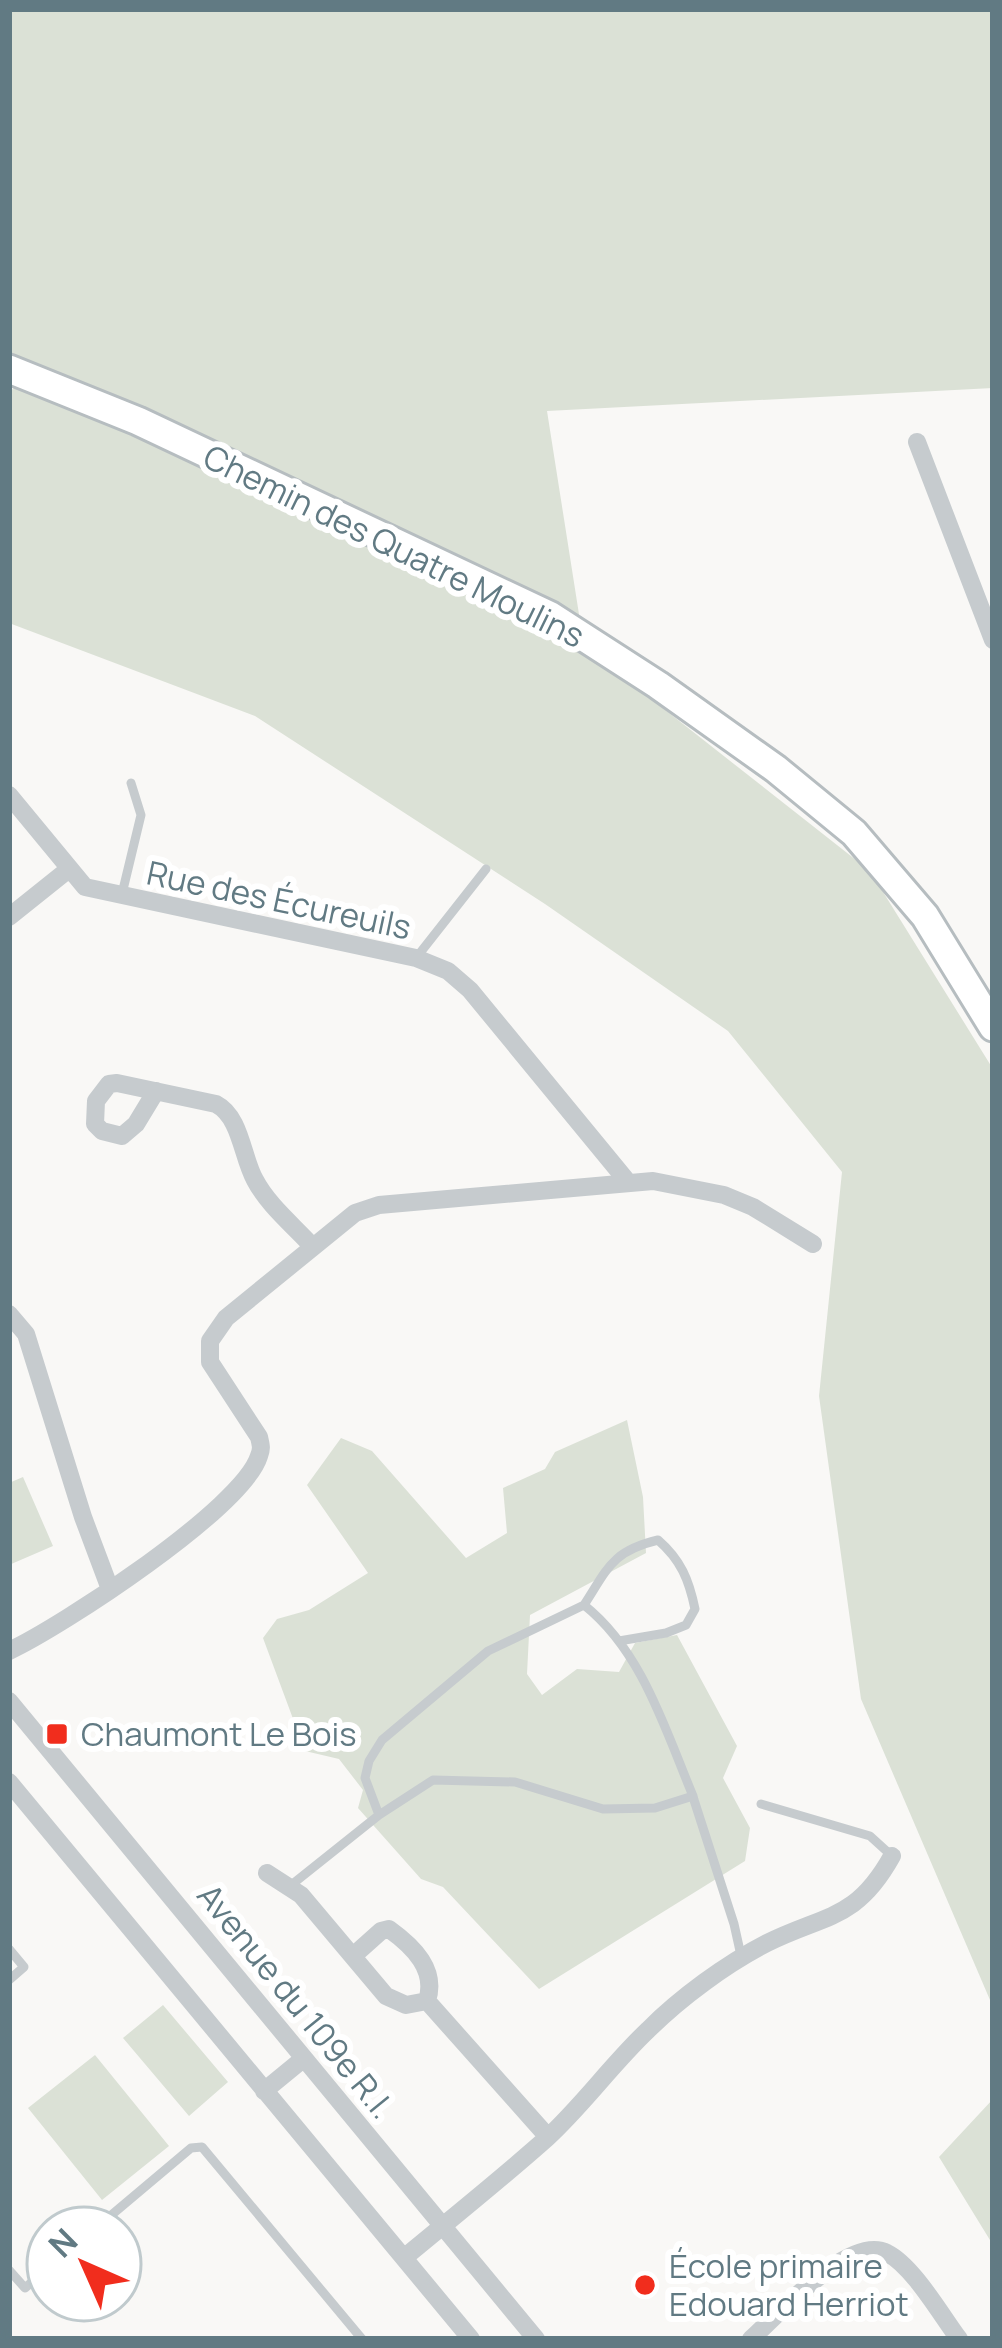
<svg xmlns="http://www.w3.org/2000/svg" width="1002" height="2348" viewBox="0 0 1002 2348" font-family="Manrope,sans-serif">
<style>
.green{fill:#dbe1d6}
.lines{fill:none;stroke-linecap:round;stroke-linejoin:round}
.primary-casing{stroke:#b6bdc0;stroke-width:33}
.lane{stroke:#c6cbce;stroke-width:9}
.street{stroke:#c6cbce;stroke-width:18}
.primary{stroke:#fff;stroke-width:27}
.poi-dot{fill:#f12d1d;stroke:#fff;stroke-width:4.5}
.labels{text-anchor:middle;stroke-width:12;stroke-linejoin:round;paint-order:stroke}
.street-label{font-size:33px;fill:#617a83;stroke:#fff}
.poi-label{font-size:33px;fill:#617a83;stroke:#fff;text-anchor:start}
</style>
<rect width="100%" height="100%" fill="#f9f8f6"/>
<path class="green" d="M9,9H993V388L547,411L584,646L870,871L993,1069V2007L861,1699L819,1396L842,1172L728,1031L545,904L255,716L9,623V390L14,389L9,385Z
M627,1420L643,1497L646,1553L530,1615L527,1674L542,1695L577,1669L619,1672L635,1643L677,1635L737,1746L723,1778L750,1828L745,1861L539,1989L443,1887L421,1879L358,1808L363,1790L339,1759L305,1751L263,1638L277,1619L309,1610L368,1573L307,1485L341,1438L372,1451L466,1558L507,1533L503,1488L545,1469L555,1452Z
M23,1477L53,1546L9,1565V1483Z
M163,2005L228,2082L189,2116L123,2038Z
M95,2055L169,2146L102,2200L28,2108Z
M993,2099V2245L939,2157Z"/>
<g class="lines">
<g class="primary-casing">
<path id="primary" d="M9,369L138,421L551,616L658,685L776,769L854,833L925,916L993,1027"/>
</g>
<path class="lane" d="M121,898L141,815L131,783
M416,958L486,869
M584,1605C608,1568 612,1551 658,1540C681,1560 689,1580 695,1609L686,1625L666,1633L619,1641
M693,1796L655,1808L603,1809L515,1782L433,1780L379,1815L365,1778L369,1761L382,1740L488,1651L584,1605C642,1651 665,1729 693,1796L694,1800L734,1924L742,1960
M761,1804L870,1836L892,1856
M290,1886L379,1815
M9,1949L24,1967L9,1980
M96,2228L191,2148L202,2147L362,2339
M9,2270L25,2288L48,2268"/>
<path class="street" d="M917,442L993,640
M9,795L85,887L416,958L448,971L470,990L627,1181
M9,917L69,869
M156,1091L136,1124L122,1136L102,1131L95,1124L96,1101L109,1084L117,1083L216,1104C241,1117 242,1157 255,1180C268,1205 294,1226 313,1247
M9,1314L26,1334L83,1517L110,1589
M9,1651C61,1627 243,1508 259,1456C262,1448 261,1446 259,1437L210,1362V1341L226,1318L355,1213L379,1205L653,1181L724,1195L753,1207L813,1244
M9,1701L536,2339
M9,1782L471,2339
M267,1873L301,1895L386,1996L406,2005L427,2001L548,2137
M353,1956L381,1931L389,1929C414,1947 437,1970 427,2001
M264,2091L303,2059
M405,2257C452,2218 501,2179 547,2138C583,2105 612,2064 648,2030C680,1998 726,1964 767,1943C825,1914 856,1921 892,1856
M751,2339C778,2315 850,2233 887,2253C913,2266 941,2315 959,2339"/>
<use href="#primary" class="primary"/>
</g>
<g class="poi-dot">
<rect x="45" y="1722" width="24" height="24" rx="6"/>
<circle cx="645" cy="2285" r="12"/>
</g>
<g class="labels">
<g class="street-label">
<text transform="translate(394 546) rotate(26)" y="12">Chemin des Quatre Moulins</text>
<text transform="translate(279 900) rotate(12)" y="12">Rue des Écureuils</text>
<text transform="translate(296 2001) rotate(51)" y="12">Avenue du 109e R.I.</text>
</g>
<g class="poi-label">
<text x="81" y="1746">Chaumont Le Bois</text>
<text x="669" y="2278">École primaire<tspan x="669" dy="38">Edouard Herriot</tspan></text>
</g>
</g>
<rect width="1002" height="2348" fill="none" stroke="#617a83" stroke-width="24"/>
<g transform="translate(84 2264) rotate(315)"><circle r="57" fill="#ffffff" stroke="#c0cacd" stroke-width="3"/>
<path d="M0-9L21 45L0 30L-21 45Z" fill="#f12d1d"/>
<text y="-18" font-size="33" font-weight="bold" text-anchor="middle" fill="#617a83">N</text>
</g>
</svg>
